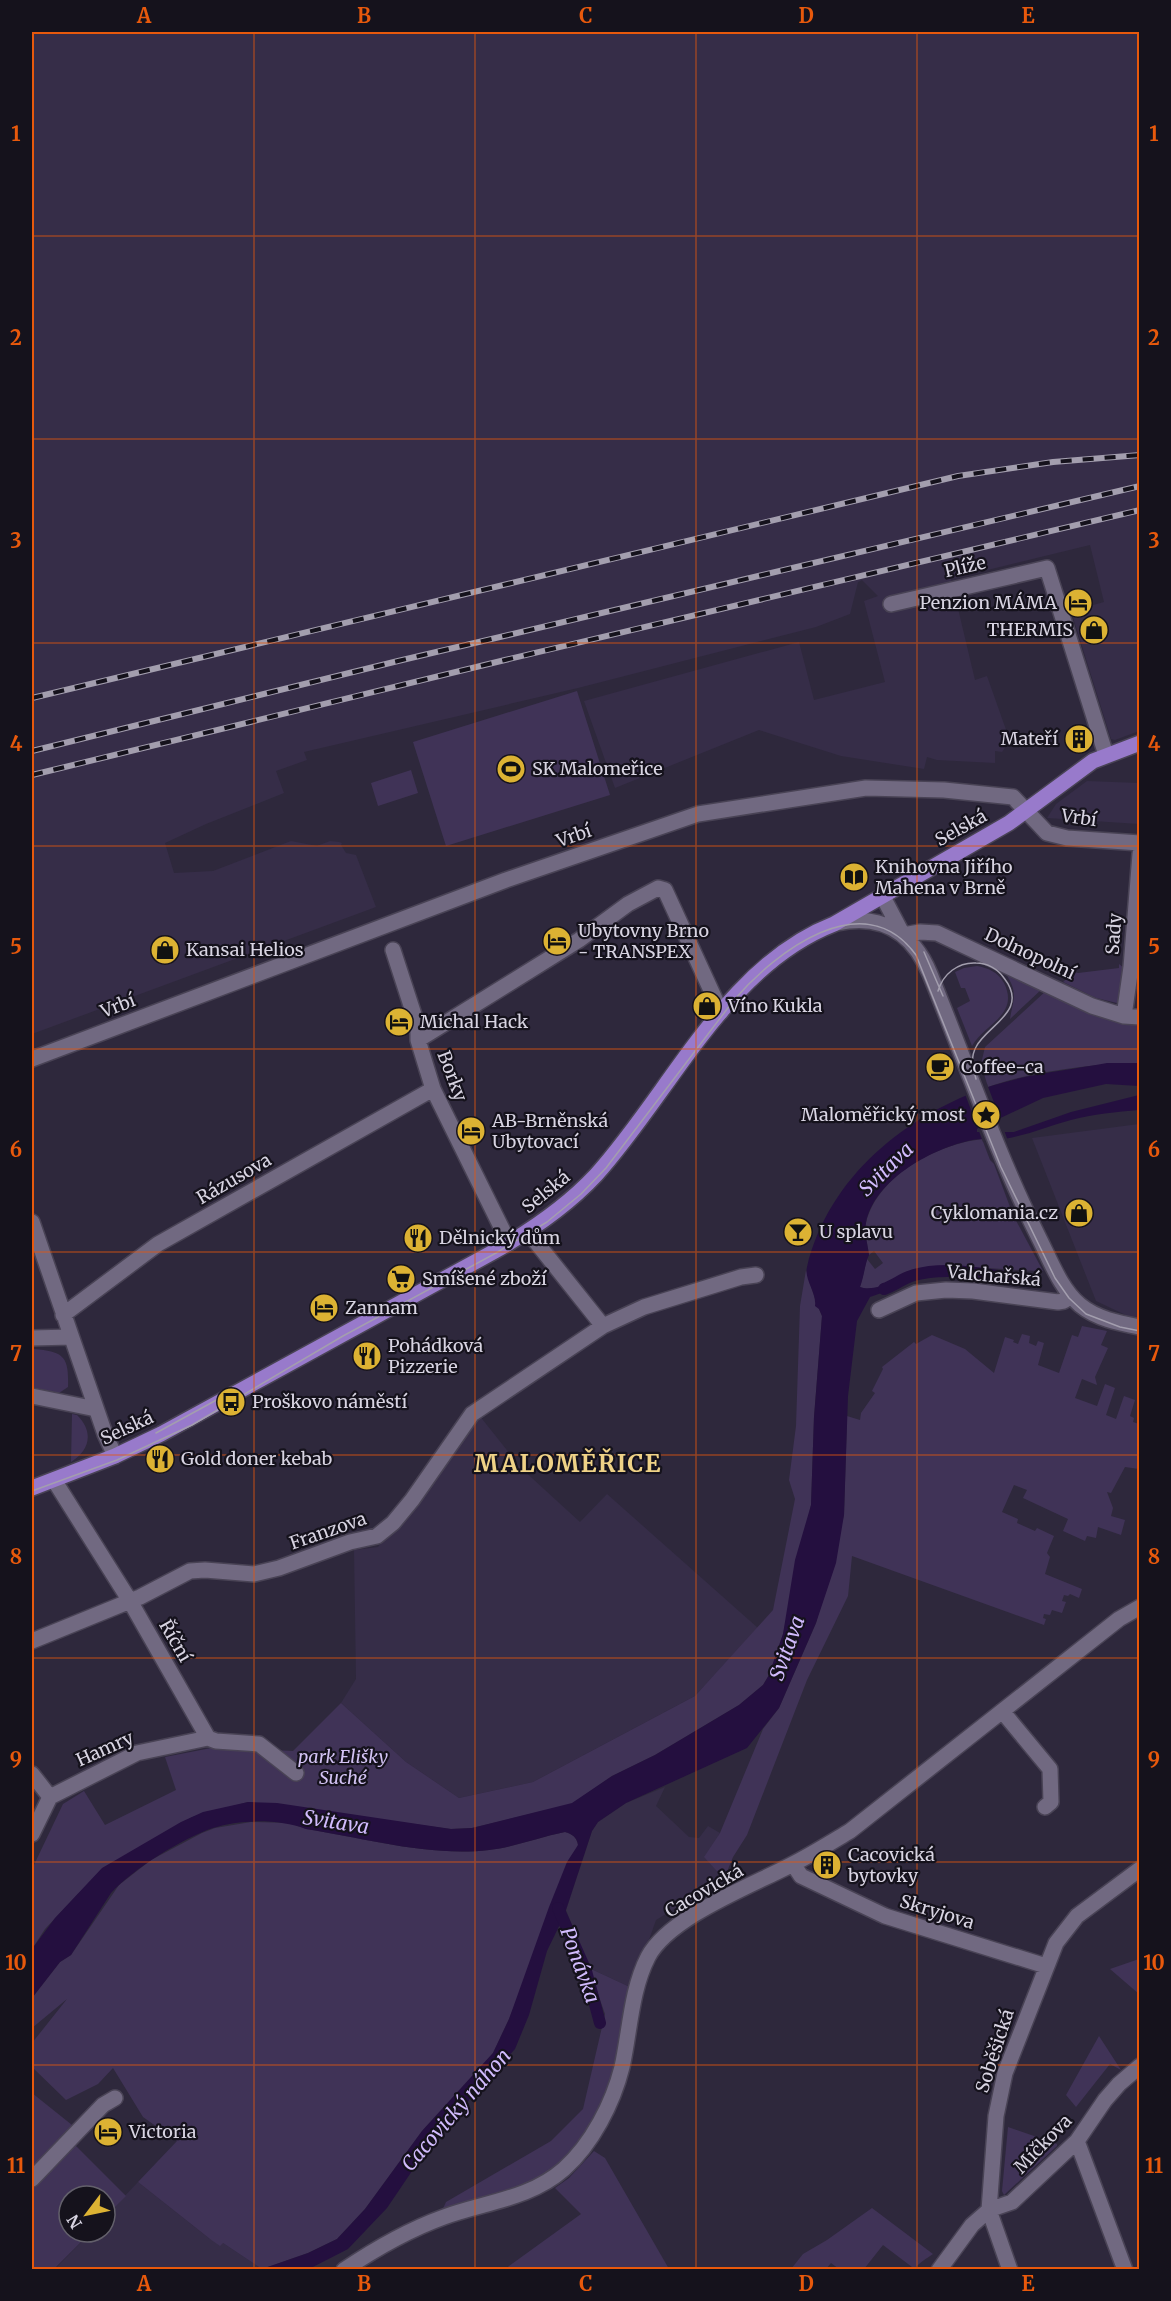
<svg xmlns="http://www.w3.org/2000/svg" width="1171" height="2301" viewBox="0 0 1171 2301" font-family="Merriweather,serif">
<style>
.built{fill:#362d48}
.green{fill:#403357}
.water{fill:#240f3f}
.pier{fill:#2e283c}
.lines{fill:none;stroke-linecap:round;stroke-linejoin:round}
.canal{stroke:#240f3f;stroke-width:12}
.minor-casing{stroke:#494355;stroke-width:18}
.major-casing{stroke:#494355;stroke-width:18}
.minor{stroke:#716981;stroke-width:15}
.major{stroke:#987acb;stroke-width:15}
.tram{stroke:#a39eae;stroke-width:1.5}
.rail-casing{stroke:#a39eae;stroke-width:6}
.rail{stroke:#15121c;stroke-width:4;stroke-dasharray:11;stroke-linecap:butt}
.grid{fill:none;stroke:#e8590c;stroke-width:1.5;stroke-opacity:0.55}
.labels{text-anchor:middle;stroke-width:4.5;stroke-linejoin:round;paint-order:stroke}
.street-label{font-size:18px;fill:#d8d4e2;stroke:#15121c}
.poi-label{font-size:18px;fill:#d8d4e2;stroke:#15121c;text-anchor:start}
.park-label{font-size:18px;font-style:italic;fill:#d3c3f4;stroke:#15121c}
.water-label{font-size:20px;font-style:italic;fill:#d1bbfd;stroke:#15121c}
.district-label{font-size:24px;font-weight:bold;letter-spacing:1.5px;fill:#efd287;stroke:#15121c}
.neatline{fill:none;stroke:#e8590c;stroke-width:2}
.grid-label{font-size:20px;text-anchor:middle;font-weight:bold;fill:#e8590c}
</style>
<rect width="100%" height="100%" fill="#2e283c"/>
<path class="built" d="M32,32H1139V731L1115,740L1111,739L1071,611L1104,602L1090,545L951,579L975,680L987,676L1010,741L1002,752L995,751V763L937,760L927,757L924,769L841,756L759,730L615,788L584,701L799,642L814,700L885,682L864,601L878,596L862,580L858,582L850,614L816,627L578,688L304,752L307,760L276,771L284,793L206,824L165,843L174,873L213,871L291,841L317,846L330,841L339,842L342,843L341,845L346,853L356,855L376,907L32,1034Z
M1087,781L1139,783V824L1047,818L1056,804Z
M1139,1124L1140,1318H1132L1096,1301L1032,1138Z
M479,1415L521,1468L580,1522L607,1494L758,1628L695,1696L533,1782L459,1798L406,1762L341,1703L356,1679L354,1550L378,1547L427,1487Z
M665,1787L656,1806L689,1837L699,1838L708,1826L720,1833L705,1857L724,1879L656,1920L632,1988L589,1968L566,1910L592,1831L598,1822L626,1803Z
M138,2182L210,2239L223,2243L262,2269L54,2270L91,2232H105V2217Z"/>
<path class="green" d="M577,691L610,795L446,846L413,742Z
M411,770L418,793L378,806L371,783Z
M1119,964L1125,969L1120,1006L1117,1009V1003L1096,998L1063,982L1074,972L1078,973L1119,968Z
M977,966C988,968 998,972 1004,983C1020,1015 984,1024 972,1046L957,1008L970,1001L965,988H961L955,972L964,968Z
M1005,973L1043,988L1010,1019C1013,1000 1019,992 1005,973Z
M1047,990L1139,1022V1063C1092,1064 1033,1071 988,1087L981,1064L985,1047Z
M982,1139L990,1160L994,1164L1013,1215L1043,1271C1005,1270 952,1264 916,1270C900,1273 877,1295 860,1287L867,1259L875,1269L883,1263L874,1251L869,1255C868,1246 864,1232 866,1223C878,1175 936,1145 982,1139Z
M806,1270L816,1302L822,1316L814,1417L811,1505L783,1634L769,1675L763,1685L739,1705L655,1755L612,1776L572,1804L472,1828L451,1829L248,1802L192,1817L78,1894L45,1929L32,1949V1869L63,1804L84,1791L105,1825L176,1790L165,1757L216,1747L293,1751L341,1703L406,1762L459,1798L533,1782L695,1696L773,1610L795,1499L789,1480L796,1426L800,1306Z
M1082,1326L1107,1331L1101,1345L1108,1348L1095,1377L1097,1385L1082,1379L1075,1398L1097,1406L1105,1384L1115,1388L1106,1415L1116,1419L1124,1396L1135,1400L1130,1416L1134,1418L1133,1422L1139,1424V1469L1125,1467L1111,1493L1107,1492L1113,1508L1111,1516L1125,1520L1121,1535L1098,1527L1096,1538L1087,1536L1085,1541L1063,1531L1068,1519L1023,1498L1027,1490L1014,1485L1002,1512L1018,1519L1017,1523L1035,1531L1037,1528L1054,1536L1047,1553L1050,1557L1045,1574L1082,1589L1079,1598L1070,1594L1068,1596L1064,1595L1062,1601L1066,1602L1062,1613L1052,1610L1050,1615L1044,1614L1043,1618L1046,1619L1044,1625L852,1556L848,1596L807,1680L747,1835L733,1857L724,1879L704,1857L720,1833L763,1729L779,1708L816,1623L844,1515L847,1416L860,1420L861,1413L875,1393L872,1391L883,1369L882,1367L914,1342L916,1344L932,1335L965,1349L994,1373L1005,1337L1014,1340L1013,1342L1018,1344L1022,1334L1030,1336L1029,1343L1036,1346L1038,1341L1044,1343L1038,1365L1059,1373L1072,1335L1078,1337Z
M34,1349C64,1352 69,1356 68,1387L59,1393L32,1387Z
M72,1414L77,1415C94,1432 90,1450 71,1462Z
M251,1822L289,1823L306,1829C364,1838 429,1857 489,1850C515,1847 539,1837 565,1832C572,1834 577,1837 578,1845L509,2019L493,2053L422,2131L365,2209L337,2239L308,2253L262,2269L223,2243L220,2246L210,2239L138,2182L177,2141L143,2117L113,2068L98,2084L66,2100L32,2067V2043L67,1999L32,2028V1998L60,1962L71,1955L119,1885L151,1860L202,1833L215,1828Z
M1139,1959V1994L1110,1969Z
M589,1968L632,1988L615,2070L601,2111L578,2147L545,2179L441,2213L446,2202L551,2141L583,2109L605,2014Z
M1099,2036L1121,2070L1110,2064L1076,2107L1066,2095Z
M32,2093L72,2125L32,2167Z
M1008,2127L1057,2144V2146L1004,2195L1002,2191Z
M75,2145L126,2196L105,2217V2196H69V2232H91L54,2269L32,2270V2189Z
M594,2151L605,2158L669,2269H505L581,2214L555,2188L569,2178Z
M872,2208L933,2254C926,2259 920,2262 914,2269H911L912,2267L883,2245L864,2269H839L831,2263L826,2269H791L803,2254L827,2240Z"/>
<path class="water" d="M1107,1063H1139V1086L1106,1084L1043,1098L977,1129V1132H1014L1071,1112L1139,1095V1110C1117,1112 1093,1114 1071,1120C1052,1125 1033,1133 1014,1137C999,1141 983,1137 968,1141C929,1150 874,1181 866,1223C864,1233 868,1246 869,1255C865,1263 864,1277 860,1287C870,1291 888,1285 897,1279L900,1284L893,1289L870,1297L857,1321L848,1396L844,1515L836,1563L816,1623L779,1708L747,1748L626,1803L598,1822L592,1831L564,1916L547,1951L529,2015L515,2049L433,2140L387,2208L348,2249L309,2269H262L308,2253L337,2239L365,2209L422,2131L493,2053L509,2019L549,1907L567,1862L578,1845C577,1837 572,1834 565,1832C539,1837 515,1847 489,1850C429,1857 364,1838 306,1829C279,1819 241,1819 213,1828C183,1838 133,1869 111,1893L71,1955L60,1962L32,1998V1949L55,1918L102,1868L181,1822L203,1812L248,1802L277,1803L451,1829L472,1828L572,1803L612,1776L655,1755L739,1705L763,1685L769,1675L783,1634L795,1560L811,1505L814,1417L822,1316L819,1309L815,1306C817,1293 804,1280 807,1267C829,1176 906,1115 991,1086C1028,1074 1069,1070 1107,1063Z"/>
<path class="pier" d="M987,1084L1001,1121L983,1130H1004L1008,1141L983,1142L965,1094Z"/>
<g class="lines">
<path class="canal" d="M884,1289C895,1285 903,1278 914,1275C949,1265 991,1276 1026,1280
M558,1908L586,1971L600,2023"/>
<g class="minor-casing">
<path id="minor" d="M891,604L1047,568L1106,755
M882,895L903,935
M837,923C882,913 913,933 930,974C966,1063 997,1154 1040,1240C1051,1262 1061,1289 1080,1305C1097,1319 1119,1323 1140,1327
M903,935L920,932L937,933L1092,1006L1124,1016L1140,1017
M393,950L418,1027V1040L433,1089L509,1243
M1124,1016L1131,967L1140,854
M418,1040L579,940L628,904L658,888L665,890L721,1012
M32,1059L506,880L698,814L866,788L944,790L1013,797L1047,833L1067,838L1140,843
M32,1222L105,1434L115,1456
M528,1232L603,1326
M879,1310L916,1293L946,1290L973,1291L1058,1302L1064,1301L1071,1296
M63,1315L158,1244L433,1089
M32,1338L71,1337
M32,1396L96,1409
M54,1480L130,1601L208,1738L216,1741L259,1744L296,1773
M32,1641L140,1597L190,1571L205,1570L254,1574L279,1568L350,1542L377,1536L393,1523L412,1500L472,1414L603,1326L644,1307L741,1277L756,1275
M1002,1711L1050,1769L1051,1802L1045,1807
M32,1774L50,1797
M50,1797L137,1753L208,1738
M32,1834L50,1797
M793,1864L801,1876L885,1916L1046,1966
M1077,2141L1125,2270
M32,2179L103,2105L115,2098
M344,2270C375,2249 408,2230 444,2217C485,2202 530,2199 564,2169C592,2144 613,2103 622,2067C630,2031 631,1990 648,1957C669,1917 751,1886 791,1865C811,1855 830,1843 850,1831L1119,1619L1140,1607
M939,2270L972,2225L989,2210L1012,2202L1077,2141L1105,2100L1119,2084L1140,2066
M1010,2270L989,2210L996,2116L1005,2073L1056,1943L1077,1916L1140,1869"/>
</g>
<g class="major-casing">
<path id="major" d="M32,1488L115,1456L161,1434L495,1251C532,1230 567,1206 596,1175C671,1092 726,966 834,924L1009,823L1093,761L1140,743"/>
</g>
<use href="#minor" class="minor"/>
<use href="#major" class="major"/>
<path class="tram" d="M924,952L943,996
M938,991C943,974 958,962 976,963C987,963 998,969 1004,978C1030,1011 987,1025 976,1047C970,1058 973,1068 976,1079
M156,1433L222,1397
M32,1491L117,1460L192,1425L343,1336L496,1253L547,1222L581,1194L606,1168L734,1000C775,952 864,883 916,955L1001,1167L1055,1278L1069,1298L1086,1314L1120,1327L1140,1331"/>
<g class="rail-casing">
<path id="rail" d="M32,698L958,476L1053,462L1140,455
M32,751L398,661L1140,486
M32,775L505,660L1140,510"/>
</g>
<use href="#rail" class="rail"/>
</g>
<path class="grid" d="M254,32V2270M475,32V2270M696,32V2270M917,32V2270M32,236H1140M32,439H1140M32,643H1140M32,846H1140M32,1049H1140M32,1252H1140M32,1455H1140M32,1658H1140M32,1862H1140M32,2065H1140"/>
<defs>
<g id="hotel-disc" transform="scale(1.5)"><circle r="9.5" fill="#dcb233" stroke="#15121c"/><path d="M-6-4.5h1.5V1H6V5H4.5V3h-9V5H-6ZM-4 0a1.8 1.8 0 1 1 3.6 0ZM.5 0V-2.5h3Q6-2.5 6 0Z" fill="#111"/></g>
<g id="shop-disc" transform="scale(1.5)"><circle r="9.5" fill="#dcb233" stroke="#15121c"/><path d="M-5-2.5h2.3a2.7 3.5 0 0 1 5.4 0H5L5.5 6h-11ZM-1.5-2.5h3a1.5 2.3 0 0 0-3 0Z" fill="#111"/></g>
<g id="building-disc" transform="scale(1.5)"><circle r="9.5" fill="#dcb233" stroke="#15121c"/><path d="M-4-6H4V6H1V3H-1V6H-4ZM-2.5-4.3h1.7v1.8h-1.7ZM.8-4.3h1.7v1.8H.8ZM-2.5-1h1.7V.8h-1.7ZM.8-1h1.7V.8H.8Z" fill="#111"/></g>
<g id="stadium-disc" transform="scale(1.5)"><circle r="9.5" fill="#dcb233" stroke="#15121c"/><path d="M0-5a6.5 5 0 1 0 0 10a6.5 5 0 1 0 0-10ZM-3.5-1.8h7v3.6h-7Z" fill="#111"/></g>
<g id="library-disc" transform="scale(1.5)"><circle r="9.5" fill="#dcb233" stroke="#15121c"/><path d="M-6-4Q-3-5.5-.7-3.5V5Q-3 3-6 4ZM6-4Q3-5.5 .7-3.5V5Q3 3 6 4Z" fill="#111"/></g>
<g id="cafe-disc" transform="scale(1.5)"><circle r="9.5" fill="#dcb233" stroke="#15121c"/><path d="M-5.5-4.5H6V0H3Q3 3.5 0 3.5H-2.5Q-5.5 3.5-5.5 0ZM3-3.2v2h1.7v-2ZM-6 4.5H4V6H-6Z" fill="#111"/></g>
<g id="sight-disc" transform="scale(1.5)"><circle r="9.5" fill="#dcb233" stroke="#15121c"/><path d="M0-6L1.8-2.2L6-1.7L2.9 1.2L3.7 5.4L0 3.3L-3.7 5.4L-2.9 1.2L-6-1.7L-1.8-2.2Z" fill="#111"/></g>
<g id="bar-disc" transform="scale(1.5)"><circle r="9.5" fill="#dcb233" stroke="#15121c"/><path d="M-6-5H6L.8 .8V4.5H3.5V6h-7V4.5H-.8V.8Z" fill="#111"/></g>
<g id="restaurant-disc" transform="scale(1.5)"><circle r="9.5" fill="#dcb233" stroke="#15121c"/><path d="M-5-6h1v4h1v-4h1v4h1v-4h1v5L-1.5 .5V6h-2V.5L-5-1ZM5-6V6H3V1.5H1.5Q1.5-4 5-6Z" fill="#111"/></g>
<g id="supermarket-disc" transform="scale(1.5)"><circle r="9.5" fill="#dcb233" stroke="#15121c"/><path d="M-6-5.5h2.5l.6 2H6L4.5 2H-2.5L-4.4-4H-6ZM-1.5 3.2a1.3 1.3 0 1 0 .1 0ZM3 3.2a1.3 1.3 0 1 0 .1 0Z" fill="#111"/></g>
<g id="bus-disc" transform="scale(1.5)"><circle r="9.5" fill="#dcb233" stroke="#15121c"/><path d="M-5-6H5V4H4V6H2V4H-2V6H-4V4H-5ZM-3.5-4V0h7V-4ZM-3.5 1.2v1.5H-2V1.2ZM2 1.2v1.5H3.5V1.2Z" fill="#111"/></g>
</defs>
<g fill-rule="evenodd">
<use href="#hotel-disc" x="1078" y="603"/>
<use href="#shop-disc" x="1094" y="630"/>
<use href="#building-disc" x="1079" y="739"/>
<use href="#stadium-disc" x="511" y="769"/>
<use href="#library-disc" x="854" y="877"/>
<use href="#hotel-disc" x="557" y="941"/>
<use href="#shop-disc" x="165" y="950"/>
<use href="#shop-disc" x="707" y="1006"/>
<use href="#hotel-disc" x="399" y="1022"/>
<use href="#cafe-disc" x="940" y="1067"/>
<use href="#sight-disc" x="986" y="1115"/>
<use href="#hotel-disc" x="471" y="1131"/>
<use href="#shop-disc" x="1079" y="1213"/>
<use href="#bar-disc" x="798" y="1232"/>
<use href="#restaurant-disc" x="418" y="1238"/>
<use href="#supermarket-disc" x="401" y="1279"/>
<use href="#hotel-disc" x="324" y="1308"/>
<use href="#restaurant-disc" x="367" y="1356"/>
<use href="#bus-disc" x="231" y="1402"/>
<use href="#restaurant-disc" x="160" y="1459"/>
<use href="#building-disc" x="827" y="1865"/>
<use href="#hotel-disc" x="108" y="2132"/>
</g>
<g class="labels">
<g class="street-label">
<text transform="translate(965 567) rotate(-13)" y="6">Plíže</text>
<text transform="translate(1079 818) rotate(8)" y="6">Vrbí</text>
<text transform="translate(961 828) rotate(-29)" y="6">Selská</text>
<text transform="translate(574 836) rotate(-19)" y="6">Vrbí</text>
<text transform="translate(1114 934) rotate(-86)" y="6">Sady</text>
<text transform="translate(1030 954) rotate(25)" y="6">Dolnopolní</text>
<text transform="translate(118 1006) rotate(-21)" y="6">Vrbí</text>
<text transform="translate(452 1076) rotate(69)" y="6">Borky</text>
<text transform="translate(234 1179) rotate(-30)" y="6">Rázusova</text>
<text transform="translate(546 1192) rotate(-39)" y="6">Selská</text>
<text transform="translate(994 1276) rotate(5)" y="6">Valchařská</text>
<text transform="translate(127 1428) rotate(-25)" y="6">Selská</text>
<text transform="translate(328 1531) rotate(-19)" y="6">Franzova</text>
<text transform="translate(175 1641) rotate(60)" y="6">Říční</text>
<text transform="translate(105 1749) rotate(-24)" y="6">Hamry</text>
<text transform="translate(704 1891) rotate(-30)" y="6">Cacovická</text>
<text transform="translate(937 1912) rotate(17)" y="6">Skryjova</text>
<text transform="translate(995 2051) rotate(-72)" y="6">Soběšická</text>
<text transform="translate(1043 2144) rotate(-46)" y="6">Míčkova</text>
</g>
<g class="poi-label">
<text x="1057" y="609" text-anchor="end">Penzion MÁMA</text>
<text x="1073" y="636" text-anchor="end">THERMIS</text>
<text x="1058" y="745" text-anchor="end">Mateří</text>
<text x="532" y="775">SK Malomeřice</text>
<text x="875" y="873">Knihovna Jiřího<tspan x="875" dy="21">Mahena v Brně</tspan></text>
<text x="578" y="937">Ubytovny Brno<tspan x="578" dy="21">- TRANSPEX</tspan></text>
<text x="186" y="956">Kansai Helios</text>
<text x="728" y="1012">Víno Kukla</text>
<text x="420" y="1028">Michal Hack</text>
<text x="961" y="1073">Coffee-ca</text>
<text x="965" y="1121" text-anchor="end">Maloměřický most</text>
<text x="492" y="1127">AB-Brněnská<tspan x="492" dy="21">Ubytovací</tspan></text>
<text x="1058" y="1219" text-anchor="end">Cyklomania.cz</text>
<text x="819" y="1238">U splavu</text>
<text x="439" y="1244">Dělnický dům</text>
<text x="422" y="1285">Smíšené zboží</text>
<text x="345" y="1314">Zannam</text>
<text x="388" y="1352">Pohádková<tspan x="388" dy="21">Pizzerie</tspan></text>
<text x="252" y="1408">Proškovo náměstí</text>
<text x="181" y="1465">Gold doner kebab</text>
<text x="848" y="1861">Cacovická<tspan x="848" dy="21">bytovky</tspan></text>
<text x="129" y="2138">Victoria</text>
</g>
<g class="park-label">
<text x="343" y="1763">park Elišky<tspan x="343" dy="21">Suché</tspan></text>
</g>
<g class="water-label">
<text transform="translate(886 1169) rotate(-44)" y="7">Svitava</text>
<text transform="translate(787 1648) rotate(-70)" y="7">Svitava</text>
<text transform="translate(336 1822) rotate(9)" y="7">Svitava</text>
<text transform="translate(580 1965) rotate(70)" y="7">Ponávka</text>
<text transform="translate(456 2110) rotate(-49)" y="7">Cacovický náhon</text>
</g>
<g class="district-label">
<text x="568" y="1472">MALOMĚŘICE</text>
</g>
</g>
<rect width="1171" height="2301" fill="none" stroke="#15121c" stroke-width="66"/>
<g transform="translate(87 2214) rotate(238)"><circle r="28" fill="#15121c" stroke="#63606b" stroke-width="1.5"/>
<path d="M0-4.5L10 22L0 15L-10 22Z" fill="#dcb233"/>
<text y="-9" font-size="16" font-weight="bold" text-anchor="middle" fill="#d8d4e2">N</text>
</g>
<rect x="33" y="33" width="1105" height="2235" class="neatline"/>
<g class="grid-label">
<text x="144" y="23">A</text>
<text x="364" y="23">B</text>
<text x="586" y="23">C</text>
<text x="806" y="23">D</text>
<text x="1028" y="23">E</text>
<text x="16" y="141">1</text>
<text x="1154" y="141">1</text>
<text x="16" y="345">2</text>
<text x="1154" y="345">2</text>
<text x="16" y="548">3</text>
<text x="1154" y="548">3</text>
<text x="16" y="751">4</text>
<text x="1154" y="751">4</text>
<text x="16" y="954">5</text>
<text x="1154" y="954">5</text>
<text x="16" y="1157">6</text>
<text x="1154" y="1157">6</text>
<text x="16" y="1361">7</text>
<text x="1154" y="1361">7</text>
<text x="16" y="1564">8</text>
<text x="1154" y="1564">8</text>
<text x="16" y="1767">9</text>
<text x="1154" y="1767">9</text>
<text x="16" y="1970">10</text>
<text x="1154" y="1970">10</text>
<text x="16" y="2173">11</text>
<text x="1154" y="2173">11</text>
<text x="144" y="2291">A</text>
<text x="364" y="2291">B</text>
<text x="586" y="2291">C</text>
<text x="806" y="2291">D</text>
<text x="1028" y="2291">E</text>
</g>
</svg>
